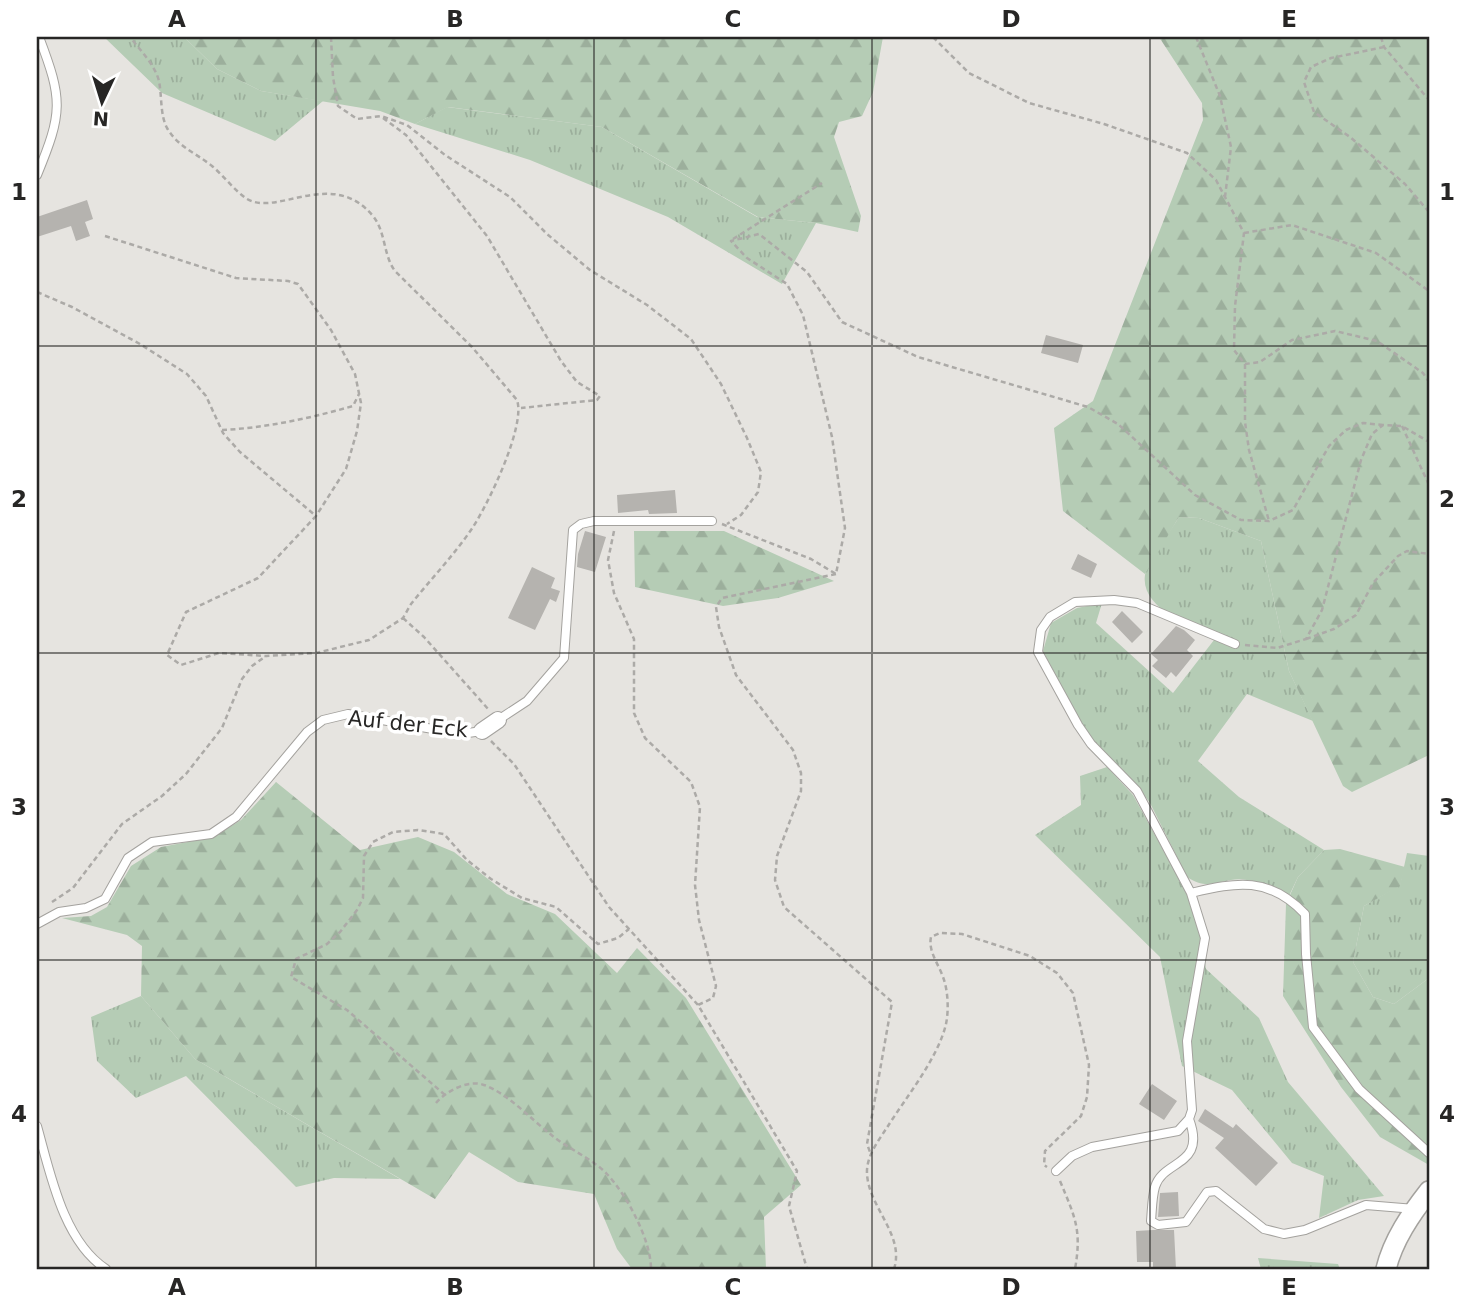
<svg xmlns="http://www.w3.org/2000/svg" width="1466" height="1306" viewBox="0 0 1466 1306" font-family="'DejaVu Sans',sans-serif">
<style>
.grass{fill:url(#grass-tufts)}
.forest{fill:url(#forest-firs)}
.building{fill:#b5b3af}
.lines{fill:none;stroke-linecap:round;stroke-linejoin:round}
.service-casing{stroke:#a4a29e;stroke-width:10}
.minor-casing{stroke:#a4a29e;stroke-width:18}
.tertiary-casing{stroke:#a4a29e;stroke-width:22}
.path{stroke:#acaaa7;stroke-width:2.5;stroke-dasharray:5 3.5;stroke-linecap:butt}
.service{stroke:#fff;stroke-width:8}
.minor{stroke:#fff;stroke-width:16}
.tertiary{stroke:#fff;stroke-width:19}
.grid{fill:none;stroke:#272625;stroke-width:2;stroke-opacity:0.55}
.labels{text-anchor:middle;stroke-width:7;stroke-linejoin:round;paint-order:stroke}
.street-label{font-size:21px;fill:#272625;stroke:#fff}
.neatline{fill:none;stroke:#272625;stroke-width:2.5}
.grid-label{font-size:23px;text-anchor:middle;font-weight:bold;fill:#272625}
</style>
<defs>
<pattern id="grass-tufts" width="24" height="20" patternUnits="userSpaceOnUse" patternTransform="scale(1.75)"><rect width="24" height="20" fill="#b5ccb5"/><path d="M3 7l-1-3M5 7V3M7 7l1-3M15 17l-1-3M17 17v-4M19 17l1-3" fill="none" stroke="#9caf9c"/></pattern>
<pattern id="forest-firs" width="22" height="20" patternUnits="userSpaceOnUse" patternTransform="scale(1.75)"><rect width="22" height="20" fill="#b5ccb5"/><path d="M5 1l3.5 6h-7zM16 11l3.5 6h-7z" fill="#9caf9c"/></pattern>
</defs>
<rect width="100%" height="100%" fill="#e6e4e0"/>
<path class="grass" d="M104,37H184L217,69L261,91L323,101L275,141L162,93Z
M447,107L602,127L757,217L816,223L782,284L668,217L530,160L415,124Z
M1179,517L1199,518L1261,541L1289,671L1313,721L1247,694L1198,761L1239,797L1324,850L1298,877L1288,898C1275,890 1263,882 1247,880C1223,876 1210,893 1187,877L1150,803L1138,787L1098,747L1081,724L1043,651L1051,623L1077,608L1102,603L1096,623L1173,693L1214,640C1191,626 1140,608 1145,575C1147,564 1172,529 1179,517Z
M1107,767L1133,795L1188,895L1200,930L1206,969L1259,1018L1288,1082L1384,1196L1358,1200L1319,1218L1324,1176L1292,1163L1232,1090L1182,1066L1160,957L1035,835L1081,805L1080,776Z
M1407,853L1429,856V978L1394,1004L1373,997L1353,962L1364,906L1400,885Z
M141,996L195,1059L400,1179L334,1178L296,1187L186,1076L136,1098L97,1061L91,1017Z
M1258,1258L1338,1264L1340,1269H1261Z"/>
<path class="forest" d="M184,37H883L873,92L862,116L839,122L834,137L861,216L858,232L816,223L758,217L602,127L448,107L415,124L380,111L261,91L217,69Z
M1159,37H1429V755L1352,792L1343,786L1289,671L1261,541L1199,518L1179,517L1145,574L1063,511L1054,428L1093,401L1203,120L1202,103Z
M634,531H724L834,581L778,598L723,606L635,587Z
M276,782L360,850L418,837L454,852L507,894L555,914L617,973L637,948L686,998L801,1185L764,1217L766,1269H632L617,1249L594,1194L518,1182L469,1152L435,1199L195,1059L141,996L142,946L127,935L62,918L91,916L107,907L131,866L161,847L214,837L241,820Z
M1340,849L1405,867L1400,886L1364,906L1353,962L1373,997L1394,1004L1429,978V1165L1380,1137L1341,1087L1283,996L1286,904L1298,877L1324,850Z"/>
<path class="building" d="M87,200L93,219L85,222L90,236L76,241L71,226L37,237V217Z
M1046,335L1083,345L1078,363L1041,353Z
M675,490L677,513L649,514L648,510L618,513L617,495Z
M585,531L606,537L595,572L577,567L578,554Z
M1078,554L1097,564L1091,578L1071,569Z
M532,567L555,578L551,588L560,591L556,602L550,599L535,630L508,618Z
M1122,611L1143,632L1132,643L1112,622Z
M1176,626L1184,630L1195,640L1187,650L1193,656L1176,677L1171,672L1166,678L1152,666L1158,660L1151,654Z
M1152,1084L1177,1101L1164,1120L1139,1104Z
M1205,1109L1233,1128L1236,1124L1278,1163L1256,1186L1215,1148L1224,1138L1198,1121Z
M1178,1192L1179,1216L1158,1217L1160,1193Z
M1153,1230H1174L1176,1269H1153V1262H1137L1136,1231Z"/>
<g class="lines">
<g class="service-casing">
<path id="service" d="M37,175C63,112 63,100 39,37
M1235,644L1137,603L1114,600L1075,602L1050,617L1041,630L1038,652L1078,725L1091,744L1137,791L1191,893C1237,882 1269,876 1305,914L1306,954L1313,1027L1359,1089L1429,1153
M498,720L527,701L564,658L573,530L581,524L594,521H712
M37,924L59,912L86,908L105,899L128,858L152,842L211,834L236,817L307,732L323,720L348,714L461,734L482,731
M1189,1119C1207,1167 1163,1159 1155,1187C1152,1197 1152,1210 1151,1221L1158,1225L1186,1222L1207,1192L1216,1191L1264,1229L1284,1234L1305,1230L1366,1205L1415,1209
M37,1126C50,1172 63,1241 106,1269
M1056,1171L1072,1156L1092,1147L1178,1131L1189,1119L1192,1110L1187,1041L1205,938L1191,893"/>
</g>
<g class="minor-casing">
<path id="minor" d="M482,731L498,720"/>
</g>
<g class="tertiary-casing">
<path id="tertiary" d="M1386,1269C1393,1240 1411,1214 1429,1191"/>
</g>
<path class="path" d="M331,37L333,77L338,106L357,119L381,116L407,125L445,155L510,197L547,234L590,270L647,305L691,339L721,384L747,438L761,472L758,492L741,515L727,524
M933,37L969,73L1029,103L1104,124L1187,153L1216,180L1244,233L1235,306L1234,350L1245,364L1260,362L1292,340L1335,331L1377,341L1423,373L1429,382
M1196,37L1220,96L1231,147L1225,197
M1381,37L1384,47L1429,100
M1384,47L1331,58L1311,67L1304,82L1314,112L1350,137L1405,184L1429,212
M383,118L406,135L487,236L561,361L577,382L600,396L597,400L521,408
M1244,233L1292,225L1376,253L1429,291
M105,236L236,278L288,281L298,284L331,330L355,374L361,403L357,431L346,469L316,516
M733,239L822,183
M37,292L72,307L140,344L187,374L206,396L223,433L240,452L316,516L258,578L186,612L167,655L181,665L219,653L266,656L316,653L369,640L403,618L411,604C431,579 455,554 473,527C488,504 526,426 517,400L472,347L395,271C383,255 386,232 373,216C332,167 278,217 247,199C234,190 224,176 212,166C196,153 178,147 167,128C160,115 162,96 159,81C155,65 140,50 130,37
M1245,364V422L1249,450L1269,521
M1402,426L1429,485
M222,430C266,428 311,418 353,406L359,394
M722,524L811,559L836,574L845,528L832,437L803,315L787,284L747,258L731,241L759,234L807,272L842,322L918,357L1088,407L1118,424L1195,495L1241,520L1269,521L1293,510L1329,446L1346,430L1363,423L1383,425
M614,531L608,560L614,593L634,639V713L645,738L691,782L700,807L695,885L699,920L716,986L713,998L698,1005
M836,574L722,598L716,607L719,627L736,675L793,750L801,773V791L777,856L775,880L784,907L892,1002L867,1144L870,1152
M403,618L424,637L489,710
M1306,639L1334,629L1356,615L1373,583L1398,556L1407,551L1429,554
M1245,645L1277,648L1306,639L1322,610L1361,460L1372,434L1383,425L1402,426L1429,442
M491,741L514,764L609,907L698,1005L797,1171L789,1206L807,1269
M52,902L73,888L122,824L162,796L186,774L222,728L242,679L252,666L266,656
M445,1095L347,1010L291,977L296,959L327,944L340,932L357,910L363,898L364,856L373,842L393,832L418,830L444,834L467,860L491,879L522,898L556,907L598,944L618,938L629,929
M436,1103C446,1091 469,1079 484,1085C507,1093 530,1118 549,1133C566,1148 590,1157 606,1173C627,1195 651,1240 651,1269
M1060,1181C1075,1217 1082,1230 1075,1269
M894,1269C905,1235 869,1208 867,1174C866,1156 879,1140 888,1126C907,1096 938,1058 946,1024C949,1010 948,990 943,977C938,963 928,951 931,937L940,933L962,934L1030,956L1057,973L1073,993L1089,1065L1087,1097L1081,1116L1045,1151L1044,1165L1047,1167"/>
<use href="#service" class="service"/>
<use href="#minor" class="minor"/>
<use href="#tertiary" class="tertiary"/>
</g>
<path class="grid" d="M316,37V1269M594,37V1269M872,37V1269M1150,37V1269M37,346H1429M37,653H1429M37,960H1429"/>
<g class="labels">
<g class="street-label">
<text transform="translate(408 724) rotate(6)" y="7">Auf der Eck</text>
</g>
</g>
<rect width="1466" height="1306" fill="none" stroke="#ffffff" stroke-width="77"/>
<g transform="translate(102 102) rotate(184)" stroke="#ffffff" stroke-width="5" paint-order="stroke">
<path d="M0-5L12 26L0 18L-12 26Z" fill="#272625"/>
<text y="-10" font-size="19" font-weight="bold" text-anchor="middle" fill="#272625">N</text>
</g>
<rect x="38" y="38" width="1390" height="1230" class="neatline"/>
<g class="grid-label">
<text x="177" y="27">A</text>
<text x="455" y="27">B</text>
<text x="733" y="27">C</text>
<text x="1011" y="27">D</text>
<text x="1289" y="27">E</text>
<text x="19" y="200">1</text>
<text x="1447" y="200">1</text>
<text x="19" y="507">2</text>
<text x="1447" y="507">2</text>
<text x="19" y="815">3</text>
<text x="1447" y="815">3</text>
<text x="19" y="1122">4</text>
<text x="1447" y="1122">4</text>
<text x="177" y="1295">A</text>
<text x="455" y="1295">B</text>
<text x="733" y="1295">C</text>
<text x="1011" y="1295">D</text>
<text x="1289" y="1295">E</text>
</g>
</svg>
